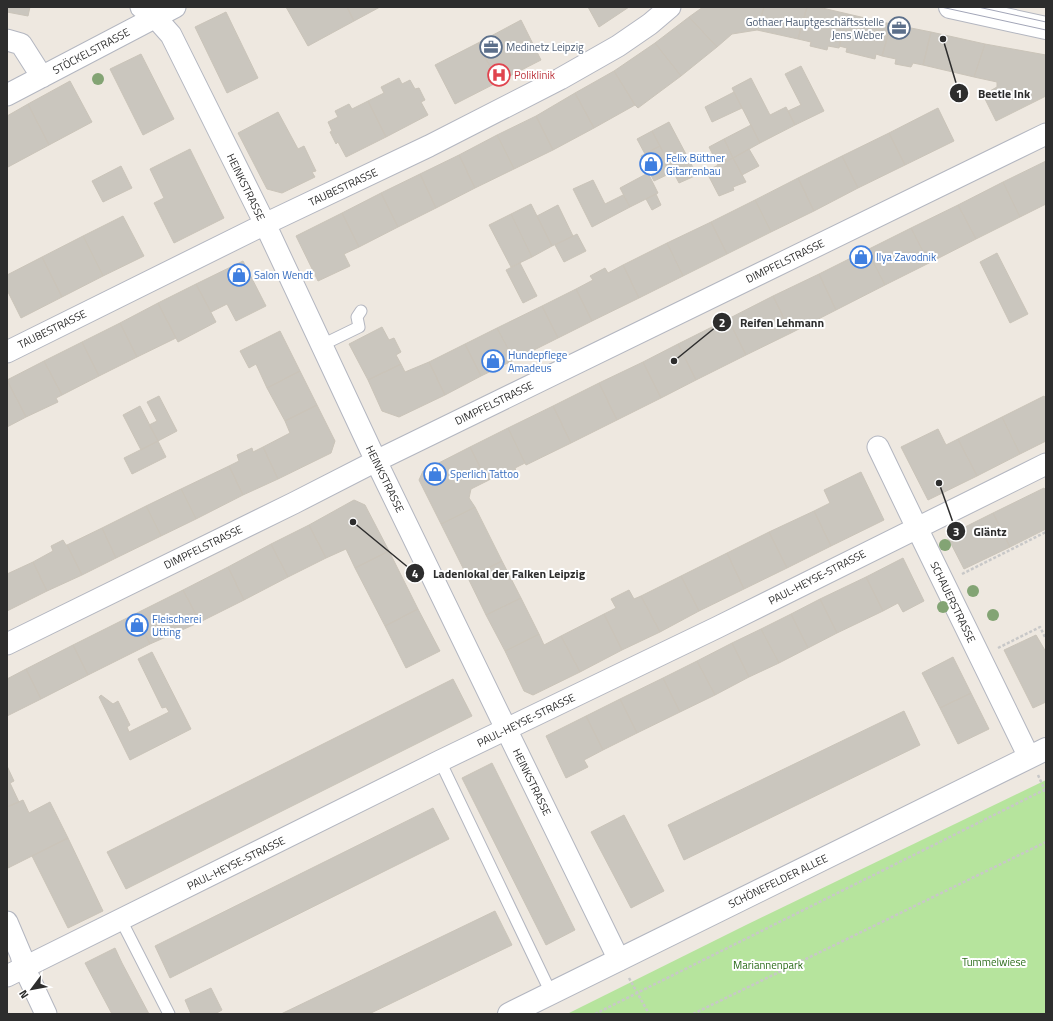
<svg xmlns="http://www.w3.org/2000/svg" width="1053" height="1021" viewBox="0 0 1053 1021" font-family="'Titillium Web',sans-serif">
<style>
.green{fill:#b6e49d}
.building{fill:#cac6be;stroke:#cac4b9}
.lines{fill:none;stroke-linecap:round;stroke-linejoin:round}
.lane-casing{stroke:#b3b6c0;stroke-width:13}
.street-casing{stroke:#b3b6c0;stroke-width:23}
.secondary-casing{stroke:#b3b6c0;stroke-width:24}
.path{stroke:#c8c8c8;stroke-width:2.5;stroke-dasharray:3 2;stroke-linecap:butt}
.lane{stroke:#fff;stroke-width:11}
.street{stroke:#fff;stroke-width:21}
.secondary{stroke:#fff;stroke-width:22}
.tram{stroke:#a2a5b7;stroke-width:1}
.tree{fill:#83a474}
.labels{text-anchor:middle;stroke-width:4;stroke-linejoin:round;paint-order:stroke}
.service-label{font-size:11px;fill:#4e5e75;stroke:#fff;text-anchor:end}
.street-label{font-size:11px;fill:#2d2d2d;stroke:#fff}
.health-label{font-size:11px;fill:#be3a42;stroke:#fff;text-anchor:start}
.shop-label{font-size:11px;fill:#366cbe;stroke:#fff;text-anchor:start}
.park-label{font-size:11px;fill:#2c6d1b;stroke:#fff}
.leader{fill:none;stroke:#2d2d2d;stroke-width:1.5}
.callout-dot{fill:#2d2d2d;stroke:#fff;stroke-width:1.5}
.mark-label{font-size:12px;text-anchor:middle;font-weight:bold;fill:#fff}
.callout-label{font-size:12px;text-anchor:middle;font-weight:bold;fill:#2d2d2d;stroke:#fff;stroke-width:4;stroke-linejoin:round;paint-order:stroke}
</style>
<rect width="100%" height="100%" fill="#eee8e0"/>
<path class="green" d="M1046,780V1014H567L746,925Z"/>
<path class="building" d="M7,7H30L28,16L7,12Z
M286,7H347L354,21L308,46Z
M347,7H380L354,21Z
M588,7H629L599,27Z
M703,7H764L757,30L732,34L717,47L689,17Z
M764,7H807L798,39L757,30Z
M807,7H818L848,14L839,48L828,46L827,50L810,46L811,42L798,39Z
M226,12L258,78L227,93L195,27Z
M848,14L891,24L882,56L876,54L875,59L846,52L847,48L839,46Z
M689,17L717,47L681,76L655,43Z
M521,20L541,60L498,82L478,43Z
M891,24L931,32L923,65L913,63L911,67L895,64L896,59L882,56Z
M931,32L985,44L974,77L923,65Z
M478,43L498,82L455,104L435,65Z
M655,43L681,76L638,108L635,105L614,71Z
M985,44L1046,55V96L996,121L983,95L997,87V82L974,77Z
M141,54L174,119L143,135L110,69Z
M801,66L824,111L795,125L788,111L801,105L785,74Z
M614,71L635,105L594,128L575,93Z
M399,78L402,84L410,80L415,89L419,88L425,100L421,102L428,115L386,137L368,101L384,93L381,87Z
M751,78L770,115L786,107L795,125L760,143L732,88Z
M70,81L92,122L49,145L28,104Z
M734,92L742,108L712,122L705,107Z
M575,93L594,128L553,150L536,116Z
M368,101L386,137L346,157L338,142L336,144L330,132L332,131L328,122L338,117L335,111L349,104L352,109Z
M28,104L49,145L8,167L7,164V116Z
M938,108L954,141L905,165L889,133Z
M278,112L298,149L304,146L316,171L312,172L315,177L282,193L267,189L238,133Z
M536,116L553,150L514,169L497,135Z
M669,122L697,175L679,183L652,131Z
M751,125L760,143L733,158L724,139Z
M652,131L660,146L645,154L637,139Z
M889,133L905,165L858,188L842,156Z
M497,135L514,169L475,188L459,155Z
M724,139L733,158L718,165L709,147Z
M660,146L673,172L654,181L641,156Z
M190,149L224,218L174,243L154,203L164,198L150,169Z
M749,149L759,166L742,175L733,158Z
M459,155L475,188L436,208L420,174Z
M842,156L858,188L814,211L798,178Z
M733,158L746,182L733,187L734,190L719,196L706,171Z
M1046,161V204L1020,217L1003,182Z
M121,166L132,188L103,202L92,181Z
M648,173L658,193L630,207L620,188Z
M420,174L436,208L398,227L381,193Z
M798,178L814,211L771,232L755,200Z
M593,180L605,204L623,195L630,207L592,227L573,189Z
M1003,182L1020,217L976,239L958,205Z
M381,193L398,227L359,247L342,213Z
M656,194L661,205L652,210L646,199Z
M755,200L771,232L727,254L711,222Z
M531,204L552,246L532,257L511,214Z
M558,205L573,236L552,246L537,216Z
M958,205L976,239L929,263L911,228Z
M342,213L359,247L344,254L350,266L318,281L296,236Z
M511,214L532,257L511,267L489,225Z
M123,216L144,256L103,276L83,236Z
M711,222L727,254L683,276L667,243Z
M911,228L929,263L885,285L867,250Z
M577,234L586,251L564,262L555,245Z
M83,236L103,276L62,297L42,257Z
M667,243L683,276L639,298L623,265Z
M867,250L885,285L836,310L819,274Z
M997,253L1028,314L1010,323L980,262Z
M42,257L62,297L21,318L7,290V275Z
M243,261L266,306L236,321L227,304L211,312L196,284Z
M520,263L537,296L523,303L506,270Z
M623,265L639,298L592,321L576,289L593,280L590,276L605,268L608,273Z
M819,274L836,310L791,333L773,296Z
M196,284L216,322L178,342L158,303Z
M576,289L592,321L558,338L542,306Z
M773,296L791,333L746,355L728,319Z
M158,303L176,338L137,357L120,323Z
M542,306L558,338L514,360L497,328Z
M728,319L746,355L696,380L678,344Z
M120,323L137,357L99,376L82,342Z
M382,327L389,340L394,338L401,352L396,355L401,364L368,380L349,344Z
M497,328L514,360L481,376L465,344Z
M280,331L300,371L267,388L256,364L249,368L240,351Z
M82,342L99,376L62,395L44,361Z
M465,344L481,376L445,395L429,362Z
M678,344L696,380L661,398L643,362Z
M44,361L62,395L56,398L58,402L26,417L7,380Z
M429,362L445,395L399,417L382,411L368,380L401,364L405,372Z
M643,362L661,398L617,420L599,383Z
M300,371L317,405L285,421L267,388Z
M7,380L26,417L7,427Z
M599,383L617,420L571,443L553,406Z
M159,396L177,431L158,441L149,425L157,421L147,402Z
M1044,396L1046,399V441L1020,454L1002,417Z
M317,405L335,441L331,453L278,479L263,447L290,433L285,421Z
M140,406L158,441L141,450L123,415Z
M553,406L571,443L526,465L508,428Z
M1002,417L1020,454L977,476L958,439Z
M508,428L525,463L515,468L516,471L500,479L498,475L487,481L470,447Z
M938,429L946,445L958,439L977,476L928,500L901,447Z
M158,441L166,457L132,474L124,458Z
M263,447L278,479L243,495L229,466L239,461L237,455L252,448L253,452Z
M470,447L487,481L471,489L469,498L475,507L441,524L419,480L423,471Z
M229,466L243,495L196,519L181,489Z
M861,472L884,520L831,546L814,511L830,503L824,490Z
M1044,488L1046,491V529L1010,547L993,513Z
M181,489L196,519L161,536L146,506Z
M354,500L365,505L389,551L355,568L346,549L326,558L309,525Z
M146,506L161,536L116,558L102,528Z
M475,507L502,561L468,578L441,524Z
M814,511L831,546L787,568L769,532Z
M993,513L1010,547L964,569L947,536Z
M309,525L326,558L288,577L271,544Z
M102,528L116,558L82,575L67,545Z
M769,532L787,568L744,589L727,553Z
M63,540L66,545H67L82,575L47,591L33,562L53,551L51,546Z
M271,544L288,577L244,600L228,567Z
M389,551L418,609L385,626L355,568Z
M727,553L744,589L699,611L681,576Z
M903,558L924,601L903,612L898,603L883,611L866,577Z
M502,561L521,598L486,615L468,578Z
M33,562L47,591L7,611V574Z
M228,567L244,600L200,622L183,590Z
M681,576L699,611L660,632L641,596Z
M866,577L883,611L837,633L820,599Z
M183,590L200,622L150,644L135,614Z
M629,590L634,599L641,596L660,632L622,650L604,614L616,608L611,599Z
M521,598L539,634L505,651L486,615Z
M820,599L837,633L808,648L791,614Z
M418,609L440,651L406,668L385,626Z
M135,614L150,644L88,675L73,645Z
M604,614L622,650L580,672L561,636Z
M791,614L808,648L779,663L761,629Z
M761,629L779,663L749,677L732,643Z
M539,634L544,645L561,636L580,672L533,695L524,691L505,651Z
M1036,635L1046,652V702L1033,708L1004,650Z
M732,643L749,677L715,695L697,661Z
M73,645L88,675L41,699L26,669Z
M152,652L191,729L130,760L99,697L101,695L113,704L118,701L130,725L127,727L129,732L169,712L166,707L162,708L138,659Z
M953,657L971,693L940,708L922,673Z
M697,661L715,695L680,712L663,678Z
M26,669L41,699L7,716V679Z
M663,678L680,712L637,733L620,699Z
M453,679L472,716L126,889L107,852Z
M971,693L989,729L958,744L940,708Z
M620,699L637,733L603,750L586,716Z
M904,711L920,745L684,860L668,825Z
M586,716L603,750L584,760L588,767L566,778L546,736Z
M492,763L575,930L546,945L462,778Z
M7,766L14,781L10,783L19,802L7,807Z
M23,800L29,813L50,802L68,838L8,868L7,807Z
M433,808L449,839L170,978L155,946Z
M624,815L664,891L631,908L591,832Z
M68,838L103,911L68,928L32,856Z
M495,911L512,945L369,1014H281Z
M115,948L122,963L149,1014H112L96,984L85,963Z
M211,988L222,1010L215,1014H191L185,1000Z"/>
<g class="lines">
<g class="lane-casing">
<path id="lane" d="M322,345L359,327L357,317L361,311
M440,761L551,993
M121,920L169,1014"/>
</g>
<g class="street-casing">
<path id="street" d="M141,7L155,17L171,35L265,224L376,461L510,737L619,960
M7,40L21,44L42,77
M7,95L175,7
M7,352L265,224L429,146L560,79L618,46L650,24L670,7
M878,447L917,528L1029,757
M7,644L294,503L376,461L1046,134
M7,922L21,955L24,967L46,1014
M7,976L440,761L718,627L1046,464"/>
</g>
<g class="secondary-casing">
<path id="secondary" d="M950,7L1046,28
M509,1014L1046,749"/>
</g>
<path class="path" d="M962,574L1046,532
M998,648L1040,627L1046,639
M1038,775L1046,793
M629,978L649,1014
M595,1014L1046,789
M693,1014L1046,842"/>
<use href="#lane" class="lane"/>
<use href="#street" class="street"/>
<use href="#secondary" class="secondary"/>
<path class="tram" d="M941,7L1046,30
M978,7L1046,22"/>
</g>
<g class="tree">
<circle cx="98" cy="79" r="6"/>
<circle cx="945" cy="545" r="6"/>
<circle cx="973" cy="591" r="6"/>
<circle cx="943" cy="607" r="6"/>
<circle cx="993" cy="615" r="6"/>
</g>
<defs>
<g id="office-ring" transform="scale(1.15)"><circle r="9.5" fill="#fff" stroke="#5c6f8a" stroke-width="1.5"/><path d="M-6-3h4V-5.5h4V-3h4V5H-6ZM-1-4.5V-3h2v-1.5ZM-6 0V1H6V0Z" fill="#5c6f8a"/></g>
<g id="hospital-ring" transform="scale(1.15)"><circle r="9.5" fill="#fff" stroke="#e0444e" stroke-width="1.5"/><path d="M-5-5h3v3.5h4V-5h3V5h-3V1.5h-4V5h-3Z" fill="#e0444e"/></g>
<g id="shop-ring" transform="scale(1.15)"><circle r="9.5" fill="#fff" stroke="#3f7fe0" stroke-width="1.5"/><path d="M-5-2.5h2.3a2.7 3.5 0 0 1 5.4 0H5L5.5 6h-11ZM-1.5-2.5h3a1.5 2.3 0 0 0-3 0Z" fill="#3f7fe0"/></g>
</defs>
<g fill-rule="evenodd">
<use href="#office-ring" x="899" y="28"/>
<use href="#office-ring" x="491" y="47"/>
<use href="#hospital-ring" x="499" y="75"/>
<use href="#shop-ring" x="651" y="164"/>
<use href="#shop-ring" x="861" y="257"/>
<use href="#shop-ring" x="239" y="275"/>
<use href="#shop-ring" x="493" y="361"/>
<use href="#shop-ring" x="435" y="474"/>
<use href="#shop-ring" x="137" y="625"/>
</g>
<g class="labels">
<g class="service-label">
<text x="884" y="26">Gothaer Hauptgeschäftsstelle<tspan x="884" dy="13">Jens Weber</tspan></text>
<text x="506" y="51" text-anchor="start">Medinetz Leipzig</text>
</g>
<g class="street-label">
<text transform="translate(91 51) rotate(-28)" y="4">STÖCKELSTRASSE</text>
<text transform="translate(246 187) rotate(64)" y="4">HEINKSTRASSE</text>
<text transform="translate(343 187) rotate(-25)" y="4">TAUBESTRASSE</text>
<text transform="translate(785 261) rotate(-26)" y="4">DIMPFELSTRASSE</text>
<text transform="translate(52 329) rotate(-26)" y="4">TAUBESTRASSE</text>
<text transform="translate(494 403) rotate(-26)" y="4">DIMPFELSTRASSE</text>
<text transform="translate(385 479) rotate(64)" y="4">HEINKSTRASSE</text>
<text transform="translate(203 547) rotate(-26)" y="4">DIMPFELSTRASSE</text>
<text transform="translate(817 577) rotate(-27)" y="4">PAUL-HEYSE-STRASSE</text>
<text transform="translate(953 602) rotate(64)" y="4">SCHAUERSTRASSE</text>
<text transform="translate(526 720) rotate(-26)" y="4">PAUL-HEYSE-STRASSE</text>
<text transform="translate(532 782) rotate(64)" y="4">HEINKSTRASSE</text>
<text transform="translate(236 863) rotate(-26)" y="4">PAUL-HEYSE-STRASSE</text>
<text transform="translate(778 881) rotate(-26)" y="4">SCHÖNEFELDER ALLEE</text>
</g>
<g class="health-label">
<text x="514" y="79">Poliklinik</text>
</g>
<g class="shop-label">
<text x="666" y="162">Felix Büttner<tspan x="666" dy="13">Gitarrenbau</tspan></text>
<text x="876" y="261">Ilya Zavodnik</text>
<text x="254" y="279">Salon Wendt</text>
<text x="508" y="359">Hundepflege<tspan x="508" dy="13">Amadeus</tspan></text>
<text x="450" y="478">Sperlich Tattoo</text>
<text x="152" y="623">Fleischerei<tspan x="152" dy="13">Utting</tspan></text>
</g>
<g class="park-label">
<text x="994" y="966">Tummelwiese</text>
<text x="768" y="969">Mariannenpark</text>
</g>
</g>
<path class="leader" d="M943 39L959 93M674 361L722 322M939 483L956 531M353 522L415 573"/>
<g class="callout-dot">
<circle cx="943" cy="39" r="4"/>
<circle cx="674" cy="361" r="4"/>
<circle cx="939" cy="483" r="4"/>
<circle cx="353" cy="522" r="4"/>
<circle cx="959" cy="93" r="10"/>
<circle cx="722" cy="322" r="10"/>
<circle cx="956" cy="531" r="10"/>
<circle cx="415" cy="573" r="10"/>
</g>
<g class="mark-label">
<text x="959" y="98">1</text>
<text x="722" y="327">2</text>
<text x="956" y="536">3</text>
<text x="415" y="578">4</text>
</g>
<g class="callout-label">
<text x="1004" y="98">Beetle Ink</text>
<text x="782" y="327">Reifen Lehmann</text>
<text x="990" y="536">Gläntz</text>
<text x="509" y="578">Ladenlokal der Falken Leipzig</text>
</g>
<rect width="1053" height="1021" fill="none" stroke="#2d2d2d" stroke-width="16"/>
<g transform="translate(32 989) rotate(238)" stroke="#ffffff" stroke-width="3" paint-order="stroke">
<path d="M0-3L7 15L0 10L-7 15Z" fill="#2d2d2d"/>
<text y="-6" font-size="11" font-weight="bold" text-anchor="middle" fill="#2d2d2d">N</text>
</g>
</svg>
